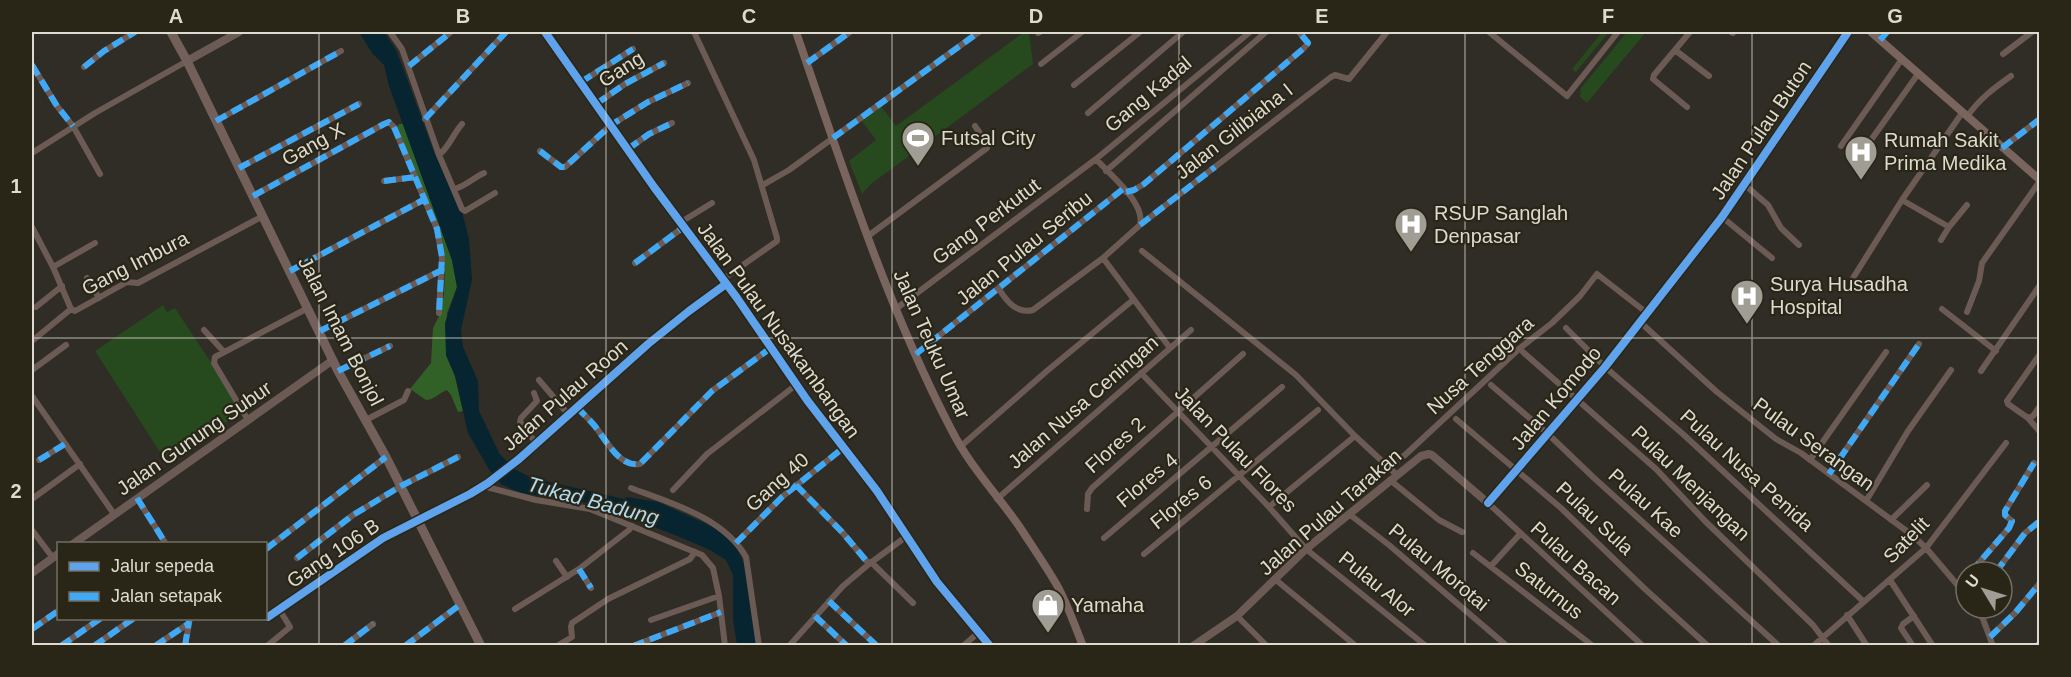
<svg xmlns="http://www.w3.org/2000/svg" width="2071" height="677" viewBox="0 0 2071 677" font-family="Arial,sans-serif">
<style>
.green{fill:#26491d}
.forest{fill:#326128}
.water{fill:#072530}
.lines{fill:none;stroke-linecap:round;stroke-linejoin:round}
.minor{stroke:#6c5b55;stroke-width:6}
.tertiary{stroke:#6c5b55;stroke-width:8}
.secondary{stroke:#79645e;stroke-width:8}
.trunk{stroke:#73605a;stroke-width:9}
.quiet{stroke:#3fa9f5;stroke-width:6;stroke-dasharray:12 6;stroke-linecap:butt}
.cycleway-casing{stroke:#2a2617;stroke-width:11}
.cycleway{stroke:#60a3ed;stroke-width:8}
.grid{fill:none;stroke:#dddad0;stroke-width:1.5;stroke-opacity:0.55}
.labels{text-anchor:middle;stroke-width:4.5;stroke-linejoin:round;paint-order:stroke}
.street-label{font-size:20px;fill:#dddad0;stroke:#2a2617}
.poi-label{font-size:20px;fill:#dddad0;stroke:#2a2617;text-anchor:start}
.water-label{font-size:21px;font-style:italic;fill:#aedbf2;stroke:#2a2617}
.neatline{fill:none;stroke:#dddad0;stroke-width:2}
.grid-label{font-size:20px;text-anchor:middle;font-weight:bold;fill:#dddad0}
</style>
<rect width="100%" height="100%" fill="#2f2d25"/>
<path class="green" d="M1024,32H1029L1033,64L871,184L862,194L849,161L876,140L861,120L881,106L896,126Z
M1602,32H1609L1576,72L1572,69Z
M1627,32H1646L1587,103L1580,97L1581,88Z
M163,305L167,312L175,308L243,411L167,463L95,351Z"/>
<path class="forest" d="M399,124H403L452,260L457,287L447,313L446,355L455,376L463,411L458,412L451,395L447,390C438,393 436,399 426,400L410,389L431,363L433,328L439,316L444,294L445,264L442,241L397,127Z"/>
<path class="water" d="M359,32H384L396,50L403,68L434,152L461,208L469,239L472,280L461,330L463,347L478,381L479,411L491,436L499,453L514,469L532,478L624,499L626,497L658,502L713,527L734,543L745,565L757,645H737L733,620V575L726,560L710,550L680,537L594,504L521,493L501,484L490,471L468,433L455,376L446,355L445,323L457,287L452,260L389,86L384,65L372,53Z"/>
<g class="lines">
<path class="minor" d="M390,32L402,49L439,155L462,209L465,211L495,193
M694,32L754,160L777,238V241L723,279
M1489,32L1567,96L1618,32
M1731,32L1733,33
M1038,33L1040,32
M1880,40L1887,32
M1675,50L1709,76
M2003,54L2032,32
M807,63L850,32
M1041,64L1082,32
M32,65L57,106L73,126L100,174
M409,66L451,32
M84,67L104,51L135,32
M581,82L633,49
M1074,85L1140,32
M596,104L625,84L664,63
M1687,107L1653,79L1654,75L1690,32
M1088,113L1183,32
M1967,117C1978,100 1994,88 2011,76
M425,119L506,32
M216,121L341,51
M1841,146L1902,59
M1866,147L1918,74
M2002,148L2040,119
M628,149L649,134L672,123
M540,151L561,167H565L611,125L648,102L688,83
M32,153L95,113L187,61
M439,155C450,146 453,134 462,124
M1096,159C1110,175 1146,203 1140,225
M239,168L359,104
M1106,171L1266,32
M384,181L415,177
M763,185L789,170L979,32
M1745,185L1768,205L1781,228L1799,245
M455,189C467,185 473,178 484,173
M1126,192L1134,190L1144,184L1304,48L1308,43L1299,32
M253,196L384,124L389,122L394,127L437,229L442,257L439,313
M1902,200L1949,227
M1722,217L1772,258
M681,222L712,203
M32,227L53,267L71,309L75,311L127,282L138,283L263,216
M868,236L987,148L988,145L975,126
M1941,240L1949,227L1967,205
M1142,251L1296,375L1355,436L1397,475
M1103,258L1170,348
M635,263L685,226
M53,267L95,243
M290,271L425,199
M87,278L99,298
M1853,278L1902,200L1962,113
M999,289C1007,302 1017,314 1033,310L1103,258L1140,225L1331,77L1335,75L1349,79L1387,32
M36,307L62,286
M897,308L1096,159L1250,32
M1942,309L1996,351
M1967,312L1979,281L1982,263L2040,181
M1640,322L1717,392L1776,439L1801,453L1912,535L1926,548L1966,595
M1566,328L1605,367L1684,435L1863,601
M204,330L224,352
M320,331L442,270
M32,341L71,309
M1523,352L1656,469L1705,521L1813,625L1829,646
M916,354L1123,189
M2040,354L2007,401L2008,404L2028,418L2040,432
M32,370L66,345
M338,371L390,346
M1981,371L2040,285
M1141,373L1269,507L1306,549L1426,646
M539,380L568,414
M1491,385L1547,433L1593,477L1779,646
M534,393L537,401L521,418L520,422L536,443
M32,396L114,514
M577,407C582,413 588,418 594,425C605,438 619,468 640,464L712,391L772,347
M2028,418L2033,416L2040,406
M1456,419L1561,508L1645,589L1708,646
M248,420L214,363L215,357L308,308
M366,420L404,400L408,391
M960,447L1048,370L1133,300
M39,460L65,444
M1810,460L1886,352
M1388,467L1405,455L1520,348L1552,323L1580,296L1597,274L1647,313
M1829,474L1919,344
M1390,480L1439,520L1462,532
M796,485L842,532L869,564
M483,486L536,500L590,509L702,555L713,568L719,596L725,646
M631,488C670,503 723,517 746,557L759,646
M673,490L707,454L796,385
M137,498L166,544
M32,499L80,464
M997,499L1191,330
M1866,501L1908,431L1951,370
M1488,503L1643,646
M1269,507L1355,436
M1087,509L1088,494L1092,488L1243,354
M1349,514L1389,545L1507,646
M1891,520L1927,485
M32,530L53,558
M1104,538L1282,387
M736,543L782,497L843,448
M266,549L386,457
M1473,553L1593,646
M1144,554L1318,410
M297,558L353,515L401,486L458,457
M556,561L567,577
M871,562L913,603
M1491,566L1520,534
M579,569L591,588
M1971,572L2009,528L2012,521L2005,515V511L2034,463
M1996,572L2025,533L2040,521
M1276,580L1356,646
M1890,580L1933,646
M1959,587L1966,578
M829,601L877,646
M1977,608L1983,619L1993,646
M515,609L579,569L629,530L632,526
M1847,615L1867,646
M815,616L847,646
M1237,616L1267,646
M268,617L383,538L470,494L488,483L519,459L648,344L689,311L726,284
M651,620L719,596
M32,629L58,611
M1990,637L2015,613L2040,583
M61,646L101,618
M94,646L134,618
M155,646L188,624
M185,646L190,618
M267,646L290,627L279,609
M344,646L373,624
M405,646L461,604
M557,646L572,637L571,627L572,623L608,599L690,559L695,552
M633,646L721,612
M789,646L843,586L869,564L907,536
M963,646L978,633
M1813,646L1926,548L2006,443
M1913,646L1901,628L1903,624L1914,616
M2037,646L2040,643"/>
<path class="tertiary" d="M545,32L654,187L737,298L807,400L877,491L937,582L990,646
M187,61L239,32
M73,544L333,360
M32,573L58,554
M1193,646L1237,616L1306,549L1421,456L1429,454L1432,455L1488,503L1605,367L1722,217L1848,32"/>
<path class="secondary" d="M796,32C842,165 886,304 951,429C969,465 996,493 1019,526C1032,546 1046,566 1058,587C1068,606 1075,626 1083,646
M1871,32L2040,180"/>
<path class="trunk" d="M171,32L187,61L338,371L386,457L481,646"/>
<path class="quiet" d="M1880,40L1887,32
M807,63L850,32
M32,65L57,106L73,126
M409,66L451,32
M84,67L104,51L135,32
M581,82L633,49
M596,104L625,84L664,63
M425,119L506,32
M216,121L341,51
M833,138L979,32
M2002,148L2040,119
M628,149L649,134L672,123
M540,151L561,167H565L611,125L648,102L688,83
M239,168L359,104
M384,181L415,177
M1126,192L1134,190L1144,184L1304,48L1308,43L1299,32
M253,196L384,124L389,122L394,127L437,229L442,257L439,313
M1140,225L1215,167
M635,263L685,226
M290,271L425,199
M320,331L442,270
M916,354L1123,189
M338,371L390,346
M577,407C582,413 588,418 594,425C605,438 619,468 640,464L712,391L772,347
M39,460L65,444
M1829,474L1919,344
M796,485L842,532L869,564
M137,498L166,544
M736,543L782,497L843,448
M266,549L386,457
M297,558L353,515L401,486L458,457
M579,569L591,588
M1971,572L2009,528L2012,521L2005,515V511L2034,463
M1996,572L2025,533L2040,521
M1959,587L1966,578
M829,601L877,646
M815,616L847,646
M32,629L58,611
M1990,637L2015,613L2040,583
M61,646L101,618
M94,646L134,618
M155,646L188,624
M185,646L189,621
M344,646L373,624
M405,646L461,604
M633,646L721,612
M2037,646L2040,643"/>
<g class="cycleway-casing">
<path id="cycleway" d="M545,32L654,187L737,298L807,400L877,491L937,582L990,646
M1488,503L1605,367L1722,217L1848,32
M268,617L383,538L470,494L488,483L519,459L648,344L689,311L726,284"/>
</g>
<use href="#cycleway" class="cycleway"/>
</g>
<path class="grid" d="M319,32V646M606,32V646M892,32V646M1179,32V646M1465,32V646M1752,32V646M32,338H2040"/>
<defs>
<g id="stadium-pin" transform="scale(1.725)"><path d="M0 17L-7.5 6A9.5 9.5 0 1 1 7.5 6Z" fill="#a09d94" stroke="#2a2617"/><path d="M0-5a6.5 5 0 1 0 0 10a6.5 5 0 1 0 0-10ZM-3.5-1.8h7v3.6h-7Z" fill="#fff"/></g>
<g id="hospital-pin" transform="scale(1.725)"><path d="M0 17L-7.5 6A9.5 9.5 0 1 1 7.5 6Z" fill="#a09d94" stroke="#2a2617"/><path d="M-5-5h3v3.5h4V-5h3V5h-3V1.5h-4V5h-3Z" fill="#fff"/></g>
<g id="shop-pin" transform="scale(1.725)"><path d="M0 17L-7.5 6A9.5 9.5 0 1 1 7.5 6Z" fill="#a09d94" stroke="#2a2617"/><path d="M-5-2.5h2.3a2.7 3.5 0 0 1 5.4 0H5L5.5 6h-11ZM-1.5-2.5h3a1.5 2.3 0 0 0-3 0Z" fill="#fff"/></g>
</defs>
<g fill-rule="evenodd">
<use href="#stadium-pin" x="918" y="138"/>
<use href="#hospital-pin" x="1861" y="152"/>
<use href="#hospital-pin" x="1411" y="224"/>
<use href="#hospital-pin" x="1747" y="296"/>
<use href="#shop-pin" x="1048" y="605"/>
</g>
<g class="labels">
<g class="street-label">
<text transform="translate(621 69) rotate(-32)" y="7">Gang</text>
<text transform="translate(1148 94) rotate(-40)" y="7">Gang Kadal</text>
<text transform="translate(1761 130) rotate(-56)" y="7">Jalan Pulau Buton</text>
<text transform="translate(1234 131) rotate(-38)" y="7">Jalan Gilibiaha I</text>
<text transform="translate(313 144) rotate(-29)" y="7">Gang X</text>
<text transform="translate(986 221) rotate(-37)" y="7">Gang Perkutut</text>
<text transform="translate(1024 248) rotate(-39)" y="7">Jalan Pulau Seribu</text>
<text transform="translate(135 263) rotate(-27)" y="7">Gang Imbura</text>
<text transform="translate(779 330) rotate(54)" y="7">Jalan Pulau Nusakambangan</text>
<text transform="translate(341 331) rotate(63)" y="7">Jalan Imam Bonjol</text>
<text transform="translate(932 344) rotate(66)" y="7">Jalan Teuku Umar</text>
<text transform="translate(1480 365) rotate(-42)" y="7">Nusa Tenggara</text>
<text transform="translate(565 395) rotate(-41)" y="7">Jalan Pulau Roon</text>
<text transform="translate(1556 398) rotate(-50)" y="7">Jalan Komodo</text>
<text transform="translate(1083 402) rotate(-41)" y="7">Jalan Nusa Ceningan</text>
<text transform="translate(194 438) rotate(-35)" y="7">Jalan Gunung Subur</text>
<text transform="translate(1814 444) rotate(36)" y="7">Pulau Serangan</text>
<text transform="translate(1115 445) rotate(-42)" y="7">Flores 2</text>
<text transform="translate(1236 449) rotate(46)" y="7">Jalan Pulau Flores</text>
<text transform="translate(1747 470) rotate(42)" y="7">Pulau Nusa Penida</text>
<text transform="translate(1147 480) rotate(-40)" y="7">Flores 4</text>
<text transform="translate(777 482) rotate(-42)" y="7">Gang 40</text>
<text transform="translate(1691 483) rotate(44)" y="7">Pulau Menjangan</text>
<text transform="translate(1181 502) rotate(-39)" y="7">Flores 6</text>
<text transform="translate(1646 503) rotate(42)" y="7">Pulau Kae</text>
<text transform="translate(1330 512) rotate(-41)" y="7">Jalan Pulau Tarakan</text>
<text transform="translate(1595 518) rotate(43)" y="7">Pulau Sula</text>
<text transform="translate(1906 540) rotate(-46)" y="7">Satelit</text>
<text transform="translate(333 553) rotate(-34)" y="7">Gang 106 B</text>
<text transform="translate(1576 563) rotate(42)" y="7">Pulau Bacan</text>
<text transform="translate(1439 567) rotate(40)" y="7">Pulau Morotai</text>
<text transform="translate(1377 584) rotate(39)" y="7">Pulau Alor</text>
<text transform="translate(1549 590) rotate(38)" y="7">Saturnus</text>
</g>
<g class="poi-label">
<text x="941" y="145">Futsal City</text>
<text x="1884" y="147">Rumah Sakit<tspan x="1884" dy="23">Prima Medika</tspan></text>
<text x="1434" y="220">RSUP Sanglah<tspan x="1434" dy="23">Denpasar</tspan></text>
<text x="1770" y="291">Surya Husadha<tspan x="1770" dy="23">Hospital</tspan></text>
<text x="1071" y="612">Yamaha</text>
</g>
<g class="water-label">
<text transform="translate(593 501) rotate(15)" y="7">Tukad Badung</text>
</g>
</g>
<rect width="2071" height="677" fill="none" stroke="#2a2617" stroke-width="66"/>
<rect x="57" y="542" width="210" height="78" fill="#2a2617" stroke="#726e61" stroke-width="1.5"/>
<rect x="69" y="562" width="30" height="9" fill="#60a3ed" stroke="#726e61" stroke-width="1.5"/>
<text x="111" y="572" font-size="18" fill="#dddad0">Jalur sepeda</text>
<rect x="69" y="592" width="30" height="9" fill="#3fa9f5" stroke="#726e61" stroke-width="1.5"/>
<text x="111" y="602" font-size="18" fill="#dddad0">Jalan setapak</text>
<g transform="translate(1984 590) rotate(308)"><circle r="28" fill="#2a2617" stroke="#726e61" stroke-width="1.5"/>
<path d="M0-4.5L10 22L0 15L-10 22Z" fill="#a09d94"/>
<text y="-9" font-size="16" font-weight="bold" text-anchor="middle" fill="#dddad0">U</text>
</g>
<rect x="33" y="33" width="2005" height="611" class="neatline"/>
<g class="grid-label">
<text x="176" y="23">A</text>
<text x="463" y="23">B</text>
<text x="749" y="23">C</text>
<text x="1036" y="23">D</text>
<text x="1322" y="23">E</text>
<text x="1608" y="23">F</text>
<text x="1895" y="23">G</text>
<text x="16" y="193">1</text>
<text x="16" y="498">2</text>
</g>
</svg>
